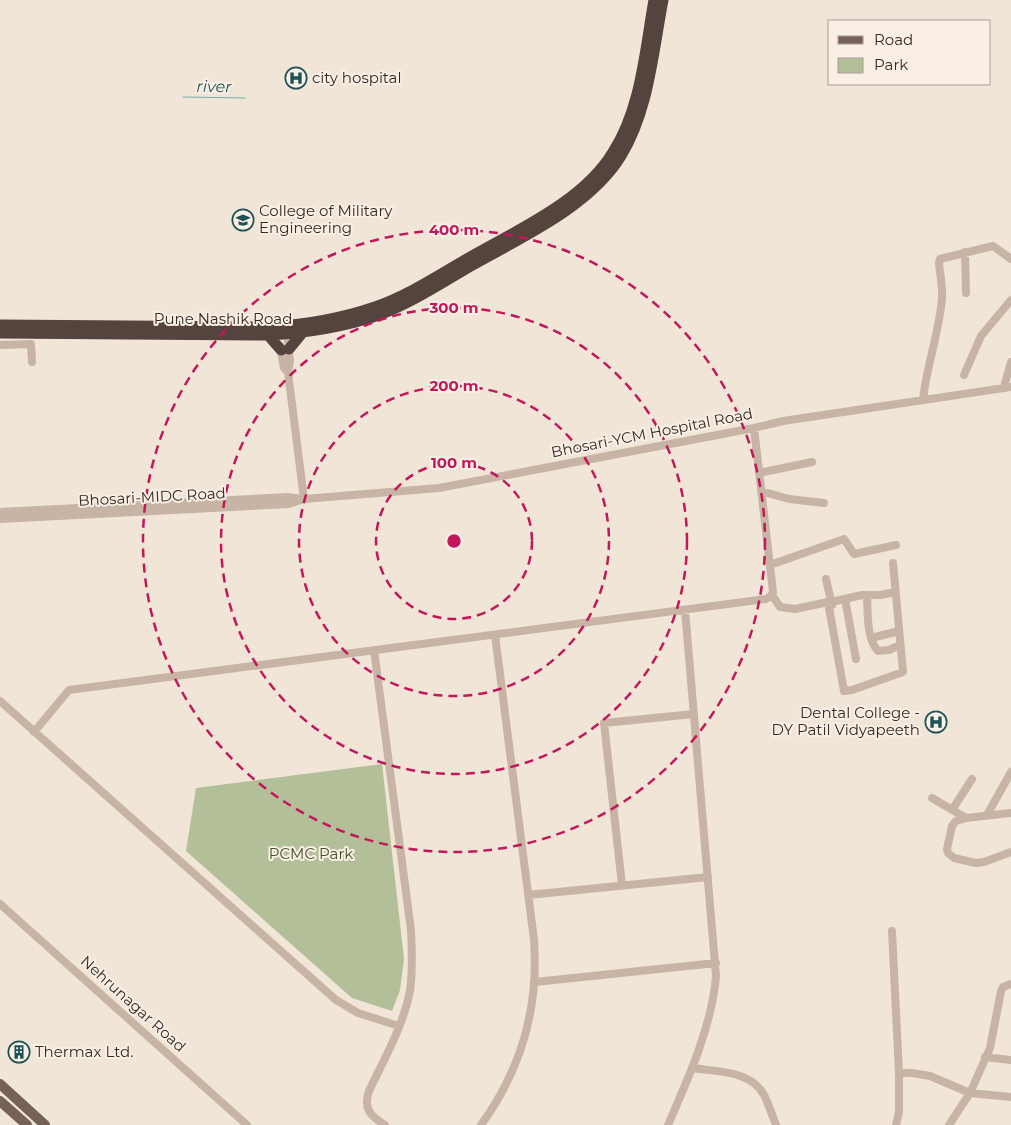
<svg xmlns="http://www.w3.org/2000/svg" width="1011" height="1125" viewBox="0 0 1011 1125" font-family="Montserrat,sans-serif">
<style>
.green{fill:#b3bf98}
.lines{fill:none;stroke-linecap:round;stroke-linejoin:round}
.stream{stroke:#77acad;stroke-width:1}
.minor{stroke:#c8b4a4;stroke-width:8}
.major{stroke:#766157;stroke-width:10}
.highway{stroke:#55443d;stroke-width:11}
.ring{fill:none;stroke:#c2185b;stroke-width:2.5;stroke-dasharray:9 6}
.labels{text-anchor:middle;stroke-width:4;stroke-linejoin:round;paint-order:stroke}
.poi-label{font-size:15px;fill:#342a26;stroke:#f9efe4;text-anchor:start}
.street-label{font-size:15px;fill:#342a26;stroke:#f9efe4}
.park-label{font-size:15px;fill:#44522a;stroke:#f9efe4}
.water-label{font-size:16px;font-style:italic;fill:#1c5255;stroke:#f9efe4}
.centre{fill:#c2185b;stroke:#f9efe4;stroke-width:2.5}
.ring-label{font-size:15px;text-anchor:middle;font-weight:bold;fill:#c2185b;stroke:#f9efe4;stroke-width:4;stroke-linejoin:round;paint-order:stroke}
</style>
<rect width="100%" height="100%" fill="#f1e5d8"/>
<path class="green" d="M382,764L404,959L400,990L392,1011L352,998L186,851L196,788Z"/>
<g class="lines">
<path class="stream" d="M183,97L245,98"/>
<path class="minor" d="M965,252L966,293
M287,330L290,361L288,372L304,499
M0,345L31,344L32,362
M280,346L284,368L288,372
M964,375L981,336L1011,300
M1004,387L1011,362
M923,399C927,365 939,332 942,299C943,287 940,275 939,263L940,259L993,246L1011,259
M759,473L812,462
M761,491L789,499L824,503
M0,512L288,497L302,499
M0,519L289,504L304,499L439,488L754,428L783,421L1011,387
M770,565L844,539L854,554L896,545
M826,579L832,605
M772,595L780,607L795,609L828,602L844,691L852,690L903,672L893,563
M867,595C868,613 866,638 878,651L889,650L900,645
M845,599L856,659
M831,602L862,595H881L895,592
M871,638L899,631
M374,650L411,930C412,950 413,971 410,991C403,1027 384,1059 369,1091C363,1108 370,1116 385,1125
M0,701L336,1000L358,1013L399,1026
M34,732L69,690L766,599L772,595L773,592L754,428
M932,798L966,818
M952,810L972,779
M1011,813L966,818L956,821L952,826L947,849L948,853L954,858L976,863L984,862L1011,852
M987,815L1011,772
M622,885L604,723L694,714
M528,895L708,877
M0,904L247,1125
M892,931L899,1073V1112L896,1125
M535,982L716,963
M985,1057L1011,1060
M693,1068C717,1072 750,1070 764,1095C769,1105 772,1115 776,1125
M899,1073H912L930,1076L970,1093L1011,1097
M481,1125C521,1070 539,1008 534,940L495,635
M668,1125C688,1079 712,1026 716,976L685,610
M949,1125L970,1093L990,1048L1001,991L1003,987L1011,984"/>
<path class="major" d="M0,1084L45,1125
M0,1101L27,1125"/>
<path class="highway" d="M0,325L268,327C304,325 340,319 375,307C407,296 436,277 465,260C515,231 583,202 613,152C641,109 645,50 654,0
M0,333L268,335C305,333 343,327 379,315C411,303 440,284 469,267C520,238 590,207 621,156C649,110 653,52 663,0
M268,335L281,350
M289,349L303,332"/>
</g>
<g class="ring">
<circle cx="454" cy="541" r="78"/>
<circle cx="454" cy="541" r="155"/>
<circle cx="454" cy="541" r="233"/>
<circle cx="454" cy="541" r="311"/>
</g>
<defs>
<g id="hospital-ring" transform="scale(1.125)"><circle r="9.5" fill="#f9efe4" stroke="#1c5255" stroke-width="1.5"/><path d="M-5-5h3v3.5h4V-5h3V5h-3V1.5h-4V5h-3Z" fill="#1c5255"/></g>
<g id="university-ring" transform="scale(1.125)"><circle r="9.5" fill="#f9efe4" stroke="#1c5255" stroke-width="1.5"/><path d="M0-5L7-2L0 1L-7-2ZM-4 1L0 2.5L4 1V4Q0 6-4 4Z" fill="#1c5255"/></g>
<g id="building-ring" transform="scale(1.125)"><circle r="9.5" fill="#f9efe4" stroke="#1c5255" stroke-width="1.5"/><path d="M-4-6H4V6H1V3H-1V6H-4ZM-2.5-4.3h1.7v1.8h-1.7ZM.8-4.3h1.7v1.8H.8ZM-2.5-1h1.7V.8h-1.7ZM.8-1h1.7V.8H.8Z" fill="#1c5255"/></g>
</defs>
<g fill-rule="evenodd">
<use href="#hospital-ring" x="296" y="78"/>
<use href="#university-ring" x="243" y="220"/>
<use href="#hospital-ring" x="936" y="722"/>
<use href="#building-ring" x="19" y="1052"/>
</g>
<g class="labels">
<g class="poi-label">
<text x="312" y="83">city hospital</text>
<text x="259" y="216">College of Military<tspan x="259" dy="17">Engineering</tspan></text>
<text x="920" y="718" text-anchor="end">Dental College -<tspan x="920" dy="17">DY Patil Vidyapeeth</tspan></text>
<text x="35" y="1057">Thermax Ltd.</text>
</g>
<g class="street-label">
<text x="223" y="324">Pune Nashik Road</text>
<text transform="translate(652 433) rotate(-11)" y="5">Bhosari-YCM Hospital Road</text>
<text transform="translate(152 497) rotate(-3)" y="5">Bhosari-MIDC Road</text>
<text transform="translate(133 1004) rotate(42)" y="5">Nehrunagar Road</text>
</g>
<g class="park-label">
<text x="311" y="859">PCMC Park</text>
</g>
<g class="water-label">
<text transform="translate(214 86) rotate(1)" y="6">river</text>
</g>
</g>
<circle cx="454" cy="541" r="8" class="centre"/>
<g class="ring-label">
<text x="454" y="235">400 m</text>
<text x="454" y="313">300 m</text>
<text x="454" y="391">200 m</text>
<text x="454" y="468">100 m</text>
</g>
<rect x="828" y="20" width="162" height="65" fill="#f9efe4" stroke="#aaa098"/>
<rect x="838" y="36" width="25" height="8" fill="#766157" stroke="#aaa098"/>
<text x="874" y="45" font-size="15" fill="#342a26">Road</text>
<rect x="838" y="58" width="25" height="15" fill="#b3bf98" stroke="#aaa098"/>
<text x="874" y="70" font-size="15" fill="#342a26">Park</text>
</svg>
